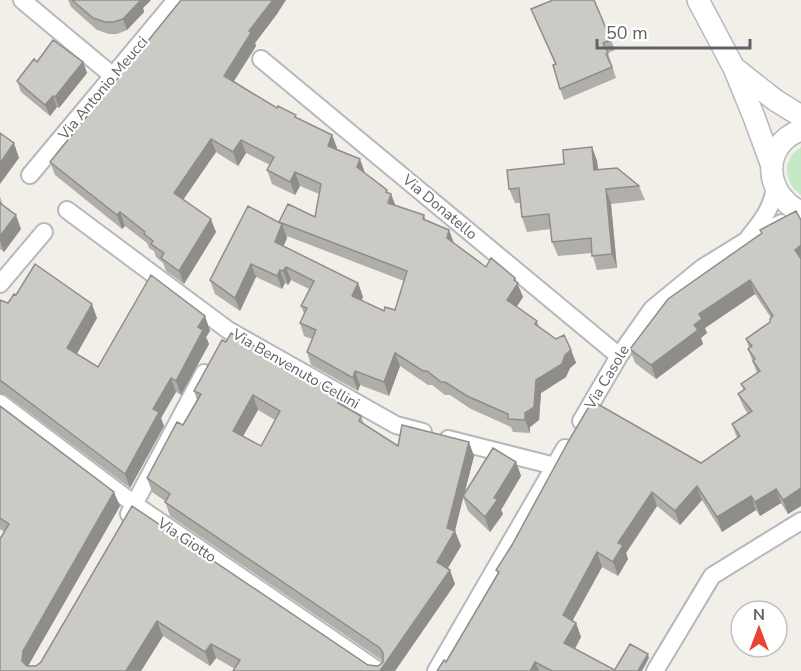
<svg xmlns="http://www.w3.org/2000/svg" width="801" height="671" viewBox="0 0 801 671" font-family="'Nunito Sans',sans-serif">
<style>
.green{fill:#c5e8c5}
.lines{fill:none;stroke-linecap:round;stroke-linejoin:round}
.minor-casing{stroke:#b5b8bc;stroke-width:20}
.tertiary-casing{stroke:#b5b8bc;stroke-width:24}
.minor{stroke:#fff;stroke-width:16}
.tertiary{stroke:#fff;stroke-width:21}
.wall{fill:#afaea9;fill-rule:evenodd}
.shaded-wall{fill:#8f8d8a}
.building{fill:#cccac5;stroke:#8f8d8a;stroke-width:1.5;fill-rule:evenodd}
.labels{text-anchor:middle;stroke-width:4.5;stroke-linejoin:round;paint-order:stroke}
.street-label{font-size:15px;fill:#5f6368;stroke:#fff}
</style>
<rect width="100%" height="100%" fill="#f1efe8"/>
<path class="green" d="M801,147V195C783,183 782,159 801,147Z"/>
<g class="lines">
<g class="minor-casing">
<path id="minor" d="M22,0L113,76
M261,59L619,356
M30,175L176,0
M67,210L228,330L396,425L423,432
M749,237C762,221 772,208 775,188
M0,284L44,232
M0,403L134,504L379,671
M581,421L619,356L652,309L702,268L744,242L782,223
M448,439L555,466
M129,514L204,373
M436,671L565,448
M655,671L712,576L801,521"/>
</g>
<g class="tertiary-casing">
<path id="tertiary" d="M698,0L734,68L754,117L772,166
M737,70L775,100L801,116
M801,130C760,145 764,195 801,212"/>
</g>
<use href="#minor" class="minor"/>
<use href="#tertiary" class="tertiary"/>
</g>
<path class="wall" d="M68,0H151L143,8L144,12L127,30L117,34H109L97,30L71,7Z
M531,9L611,40L615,50L608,53L616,78L564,100L560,89L555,64Z
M277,14L255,43L256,46L234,81L277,108L332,135L337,148V149L365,173L387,190L388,193L391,194L395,205L424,215L426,221L454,243L486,267L515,278L523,297L516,307L537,321L539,327L571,350L576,363L570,368L566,377L541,393L539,420L530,427V433L513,432L511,427L471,409L450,395H445L432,385H428L400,366L389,396L360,385L358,391L311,365L307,352L312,339L304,336L300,323L304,313L301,306L309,289L291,280L288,285L285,283L282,289L256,277L240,311L215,294L210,280L280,223L315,217L319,194L300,186L295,195L272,184L267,170L270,165L246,153L238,166L216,152L183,199L216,232L184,284L166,271L163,263L156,257L154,251L149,248L147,243L125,226L122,229L55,175L50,162ZM287,236L404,281L395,310L384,311L361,301L363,297L358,283L283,247L287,238Z
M37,62H83L87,73L59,108L57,107L50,116L21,92L17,81Z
M592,147L597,161L598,170L639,186L645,200L611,204L617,268L597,270L592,253L558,256L552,242L551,229L527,232L522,217L520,203H515L509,189L564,164Z
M0,197L3,205L21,229L4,252L0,249Z
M801,220V506L788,514L781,503L760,516L756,510L722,532L702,500L680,525L657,506L626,553L628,559L618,576L602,567L572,621L576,623L581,637L575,649L613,669L614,671H437L446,662L498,574L496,570L512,545L595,405L701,463L737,438L732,424L748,414L744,408L738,394L744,390L741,384L757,373L748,349L749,348L746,339L770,322L771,318L755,294L705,328L707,333L701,338L703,344L656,379L635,363L630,349L762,233L760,230Z
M0,300L8,303L97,318L77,354L98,367L205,316L210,331L206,337L209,344L181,395L176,392L161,418L164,426L130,488L6,395L0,394Z
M194,391L343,396L347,408L361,416L364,424L398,446L474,456L464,495L516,462L521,476L501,510L503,514L490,532L468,511L463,497L455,531L461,546L448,568L455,584L395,671L235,669L216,658L210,666L163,636L141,671H0L4,532L0,529V406L120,506L28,666H36L41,662L132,506L368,665L378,666L383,662V661L170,516L165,501L152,492L147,478L183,425L197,400ZM258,410L275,420L261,446L243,436Z"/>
<path class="shaded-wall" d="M139,0H151L143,8L144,12L127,30L123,19Z
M273,0H286L277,14L255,43L256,46L229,89L224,76L249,31Z
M83,62L87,73L59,108L55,97Z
M53,96L57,107L50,116L45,105Z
M332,135L337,148L333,159L328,146Z
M211,139L216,152L179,206L174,193Z
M241,140L246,153L238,166L233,152Z
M14,143L19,158L0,184V163Z
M592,147L597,161L600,185L594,170Z
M360,159L365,173L362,181L357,167Z
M295,172L300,186L295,195L290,182Z
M606,189L611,204L617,268L612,254Z
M387,190L389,198L391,194L396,207L388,203L386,192Z
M120,212L125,226L122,229L117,215Z
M16,215L21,229L4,252L0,241V236Z
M211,219L216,232L184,284L179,271Z
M282,224L287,238L279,256L275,242Z
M449,230L454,243L447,238Z
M801,245V263L795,250Z
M251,264L256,277L240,311L235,298Z
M286,267L291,280L288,285L283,271Z
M280,270L285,283L282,289L277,276Z
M515,278L523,297L512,314L507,300L514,280Z
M750,280L755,294L705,328L707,333L701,338L703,344L656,379L651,365L694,325L699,314Z
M358,283L363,297L357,310L352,296Z
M92,304L97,318L72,362L67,348Z
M205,316L210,331L206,337L209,344L181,395L176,381L198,327Z
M571,350L576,363L570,368L566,377L541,393L539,420L530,427V433L525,420V413L536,380Z
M395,353L400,366L389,396L384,382Z
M355,371L360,385L358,391L353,378Z
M171,378L176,392L161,418L164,426L130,488L125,474L153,409Z
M253,395L258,410L238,445L233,431Z
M343,396L348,410L338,403Z
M469,442L474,456L454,534L455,531L461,546L443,576L437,562Z
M516,462L521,476L501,510L503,514L490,532L485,517L494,498Z
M697,486L702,500L680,525L675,511Z
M801,488V506L788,514L783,500Z
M776,489L781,503L760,516L755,502Z
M114,492L120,506L28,666V671L22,661L23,651Z
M652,492L657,506L626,553L628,559L618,576L613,562L618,543Z
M751,496L756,510L722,532L717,517Z
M597,552L602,567L568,629L563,615Z
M450,570L455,584L395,671H380Z
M157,621L163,636L141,671H126Z
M576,623L581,637L570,657L564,643Z
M211,644L216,658L210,666L205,652Z
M648,654L649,658L642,671H638Z
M535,662L539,671H530Z"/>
<path class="building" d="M72,0H140V1L123,19L113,22H105L93,18Z
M181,0H273L249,31L251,33L224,76L277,108L278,106L296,115L295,117L332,135L328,146L360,159L357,167L387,190L386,192L391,194L388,203L424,215L423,219L449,230L447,238L486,267L491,258L515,278L514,280L518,283L507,300L537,321L535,324L556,339L564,335L571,350L565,355L562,364L536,380L534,407L525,413V420L508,419V414L467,396L445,382H441L427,371H423L395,353L384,382L355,371L353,378L307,352L316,330L300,323L307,308L301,306L314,281L286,267L283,271L280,270L277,276L251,264L235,298L210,280L248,206L282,224L275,242L358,283L352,296L384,311L385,307L395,310L407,271L279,222L288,204L315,217L321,184L295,172L290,182L267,170L274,157L241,140L233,152L211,139L174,193L211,219L179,271L161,258L164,253L151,244L153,241L144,234L145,232L120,212L117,215L50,162Z
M553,0H594L611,40L603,43L608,53L606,54L612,67L560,89L553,65L556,64L531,9Z
M53,40L83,62L55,97L53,96L45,105L17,81L34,59L37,62Z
M0,133L14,143L0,163Z
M592,147L594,170L617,168L639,186L606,189L612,254L592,256L591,238L552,242L549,214L522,217L519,188L509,189L507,170L564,164L563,150Z
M0,203L16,215L0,236Z
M796,211L801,220V245L795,250L801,259V488L783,500L776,489L755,502L751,496L717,517L697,486L675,511L652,492L618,543L623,545L613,562L597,552L563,615L576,623L564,643L613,669L612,671H552L535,662L530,671H437L444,660L446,662L499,572L496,570L512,545L568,442L591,403L595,405L596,403L701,463L740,436L732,424L752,411L738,394L745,389L741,384L760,371L753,361L755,359L748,349L752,346L746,339L770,322V319L773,316L750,280L699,314L702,319L694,325L698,330L651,365L630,349L668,299L762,233L760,230Z
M35,264L92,304L67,348L98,367L151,275L205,316L198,327L203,330L176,381L171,378L153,409L159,412L125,474L0,380V300L8,303L14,294L16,295Z
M231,333L343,396L338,403L361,416L359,421L398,446L402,425L469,442L447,528L455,531L437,562L450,570L380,671H233L240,660L211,644L205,652L157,621L126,671H0V539L9,524L0,518V406L114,492L23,651L22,661L27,666H36L41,662L132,506L368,665L378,666L383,662V653L380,648L165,502L170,494L147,478L177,422L183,425L201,394L194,391L222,340L226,342ZM253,395L280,411L261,446L233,431Z
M493,448L516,462L494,498L498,499L485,517L463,496Z
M630,644L648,654L638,671H614Z"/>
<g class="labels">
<g class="street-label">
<text transform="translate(103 88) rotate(-50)" y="5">Via Antonio Meucci</text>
<text transform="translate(440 207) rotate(40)" y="5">Via Donatello</text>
<text transform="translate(296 369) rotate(30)" y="5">Via Benvenuto Cellini</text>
<text transform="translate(607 377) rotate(-59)" y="5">Via Casole</text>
<text transform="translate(187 540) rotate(34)" y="5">Via Giotto</text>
</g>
</g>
<g transform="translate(759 629)"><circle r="28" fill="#ffffff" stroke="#bfc1c3" stroke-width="1.5"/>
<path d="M0-4.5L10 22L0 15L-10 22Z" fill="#ea4335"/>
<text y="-9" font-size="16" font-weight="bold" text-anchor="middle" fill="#5f6368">N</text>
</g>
<path d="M597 39v9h153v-9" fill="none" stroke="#5f6368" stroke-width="3"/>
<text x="606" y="39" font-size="18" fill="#5f6368" stroke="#ffffff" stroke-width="4.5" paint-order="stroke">50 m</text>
</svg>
